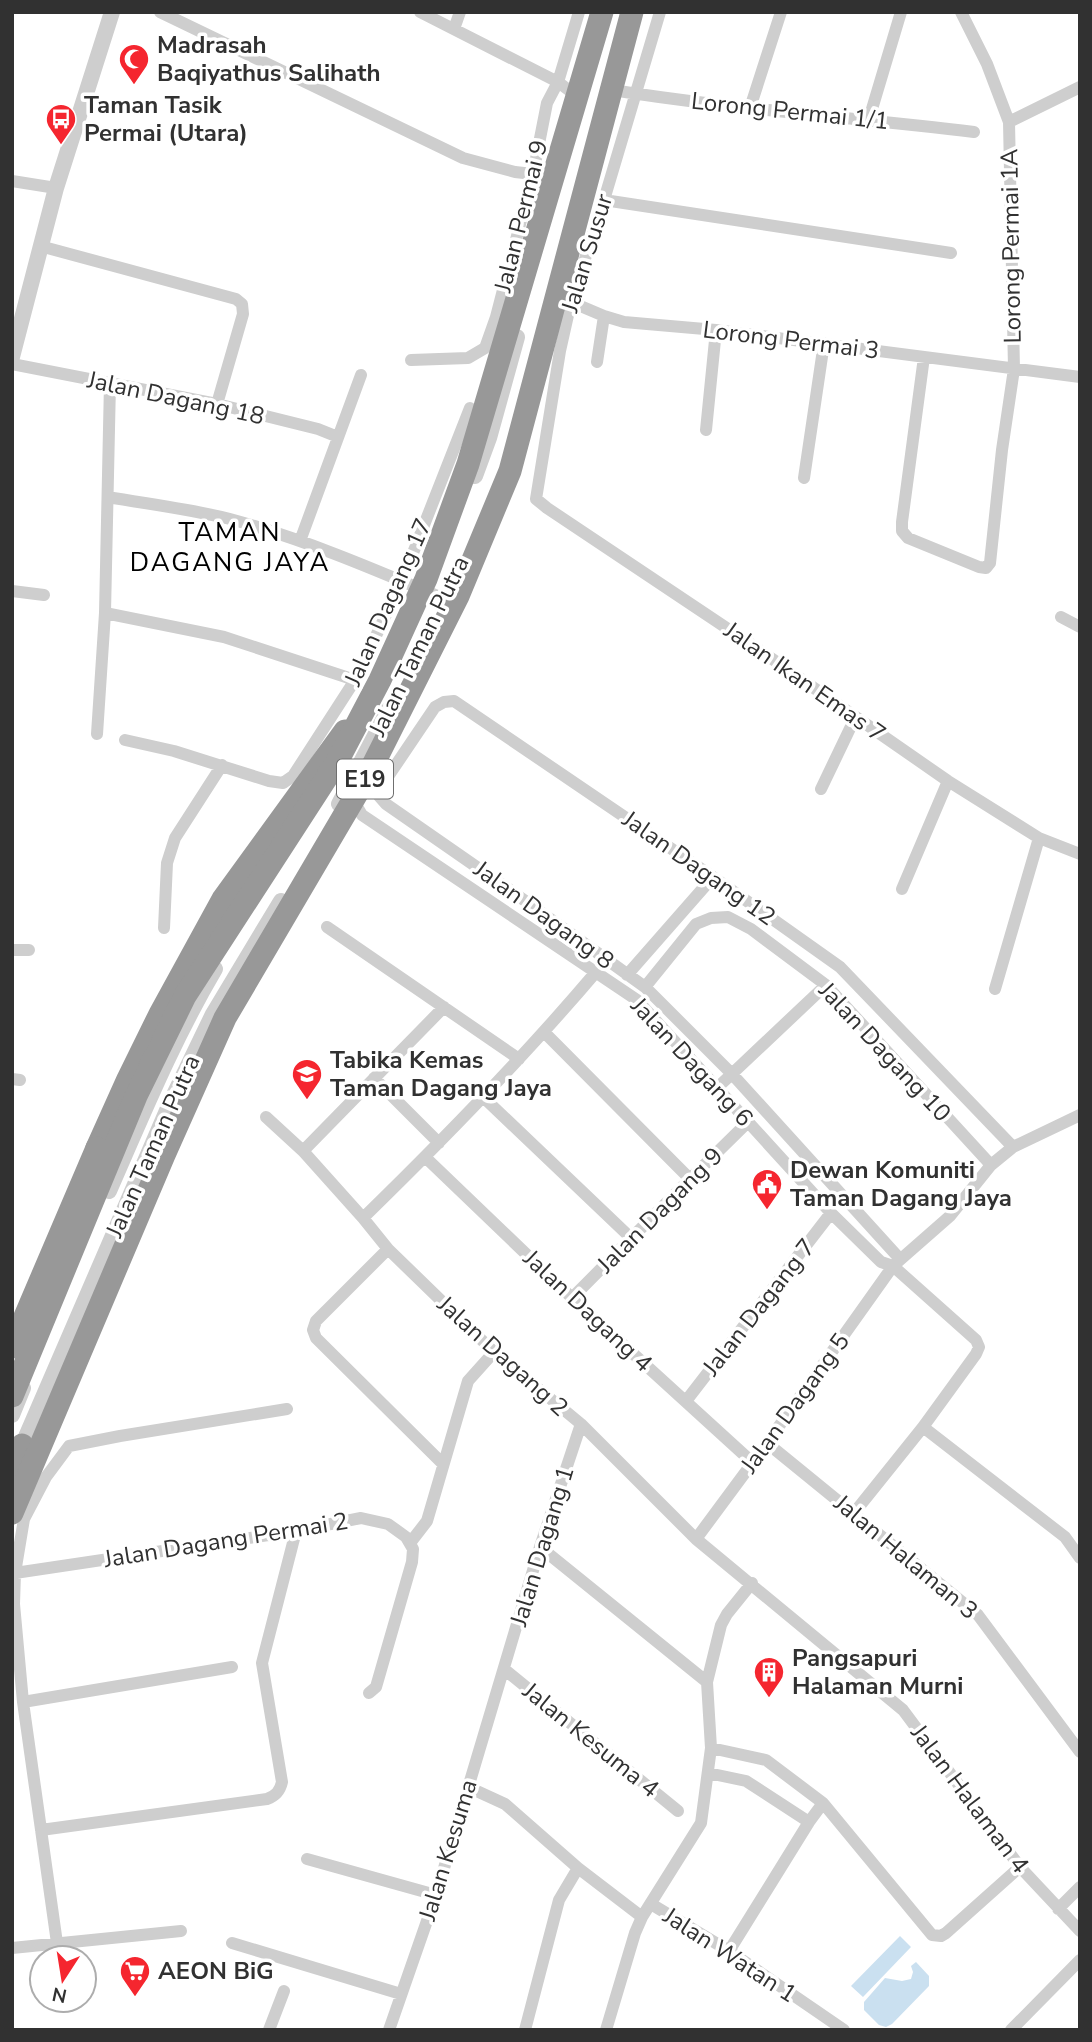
<svg xmlns="http://www.w3.org/2000/svg" width="1092" height="2042" viewBox="0 0 1092 2042" font-family="'Nunito Sans',sans-serif">
<style>
.water{fill:#cae0f0}
.lines{fill:none;stroke-linecap:round;stroke-linejoin:round}
.minor{stroke:#cecece;stroke-width:12}
.tertiary{stroke:#cecece;stroke-width:16}
.motorway{stroke:#989898;stroke-width:23}
.motorway-bridge{stroke:#989898;stroke-width:23}
.labels{text-anchor:middle;stroke-width:7;stroke-linejoin:round;paint-order:stroke}
.shield{fill:#fff;stroke:#6f6f6f;stroke-width:2}
.shield-label{font-size:23px;font-weight:bold;fill:#313131}
.poi-label{font-size:24px;font-weight:bold;fill:#313131;stroke:#fff;text-anchor:start}
.street-label{font-size:24px;fill:#313131;stroke:#fff}
.neighbourhood-label{font-size:26px;letter-spacing:2px;fill:#000;stroke:#fff}
</style>
<rect width="100%" height="100%" fill="#fff"/>
<path class="water" d="M900,1936L911,1947L863,1997L851,1986Z
M916,1962L929,1976V1986L892,2024L886,2027L879,2025L864,2010V2002L885,1978L902,1981L911,1979L913,1972L911,1966Z"/>
<g class="lines">
<path class="minor" d="M160,12L463,158L515,172L533,174
M420,12L558,82L570,91L576,101
M660,12L604,200L571,302L560,351L536,499L547,508L755,647L948,781L1039,838L1080,854
M961,12L987,64L1009,122
M454,29L460,12
M606,89C728,109 852,117 974,132
M750,108L781,12
M869,119L901,12
M12,181L56,188
M604,200L951,253
M40,246L236,299L242,304L243,314L217,404
M571,302L604,316L624,322L716,330L1080,377
M924,357L902,522V531L908,538L979,567L986,568L990,563L1002,450L1014,369L1009,122L1080,87
M411,360L468,358L485,348L496,317L533,174L547,103L558,82L579,12
M597,362L604,316
M12,364L217,404L318,429L338,437
M706,430L716,330
M804,478L824,343
M108,497C148,504 190,509 230,519C304,539 376,570 447,600
M300,541L361,375
M12,591L44,595
M105,613L224,637L355,680
M1061,617L1080,627
M97,734L105,613L110,383
M125,740L174,751L269,781L283,783L293,776L355,680L402,581L470,408
M821,789L855,718
M352,798L362,815L637,1000L831,1213L881,1262L893,1266L976,1340L979,1347L976,1354L923,1427L854,1513
M902,889L948,781
M327,927L519,1059
M164,928L167,863L175,838L222,765
M12,950H29
M627,975L713,877
M645,987L696,924L711,918L728,917L751,929L826,985L991,1165
M995,989L1039,838
M544,1032L690,1179
M374,1078L439,1143
M12,1079L20,1080
M718,1087L826,985
M483,1097L631,1238
M266,1117L303,1151L363,1218L388,1249L494,1352L581,1424L696,1539L903,1710L1020,1867L1080,1931
M303,1151L444,1007
M425,1157L572,1298L752,1462
M363,1218C444,1139 523,1058 596,972
M388,1249L316,1321L313,1330L316,1338L443,1464
M900,1259L732,1074L645,987L507,888L386,804L379,796L383,784L435,707L444,702L454,701L713,877L840,967L1013,1147
M572,1298L690,1179L748,1122
M686,1401L831,1213
M923,1427L1065,1537L1080,1558
M767,1443L978,1615L1080,1752
M696,1539L767,1443L893,1266L950,1216L991,1165L1013,1147L1080,1115
M410,1543L427,1521L468,1381L494,1352
M540,1547L707,1682
M15,1573L296,1531L361,1518L388,1524L406,1537L413,1549L412,1562L376,1687L369,1693
M504,1669L678,1811
M23,1702L232,1667
M711,1748L766,1760L823,1803L932,1935L941,1936L946,1933L1020,1867
M708,1773L746,1781L809,1822
M468,1787L505,1804L578,1868L642,1917
M41,1830L267,1799C276,1796 280,1791 282,1782L262,1663L296,1531
M307,1859L436,1895
M651,1904L729,1951L844,2030
M1058,1909L1080,1887
M57,1943L23,1702L14,1604L15,1573L24,1519L46,1477L69,1446L120,1436L287,1409
M232,1943L401,1994
M12,1948L181,1931
M729,1951L809,1822L823,1803
M269,2030L284,1991
M389,2030L436,1895L540,1547L581,1424
M525,2030L559,1900L578,1868
M606,2030L635,1933L642,1917L701,1823L711,1748L707,1682L721,1625L727,1614L752,1583
M1011,2030L1080,1960"/>
<path class="tertiary" d="M12,357L56,188L112,12
M475,476L489,438L517,337
M339,804L389,709
M109,1191C142,1116 173,1040 215,969
M12,1415L23,1388
M19,1453L172,1099L213,1014L281,901"/>
<path class="motorway" d="M97,1148L128,1079L160,1014L223,899L345,731
M12,1495L22,1445"/>
<path class="motorway-bridge" d="M12,1347L97,1148
M12,1396L136,1096L185,996L338,760L380,680L426,579L468,464L602,12
M12,1513L164,1155L225,1018L369,773L458,596L510,471L632,12"/>
</g>
<defs>
<g id="mosque-pin" transform="scale(1.575)"><path d="M0 17L-7.5 6A9.5 9.5 0 1 1 7.5 6Z" fill="#f5262f" stroke="#fff"/><path d="M3.5-4.9A6 6 0 1 0 3.5 4.9A5 5 0 1 1 3.5-4.9Z" fill="#fff"/></g>
<g id="bus-pin" transform="scale(1.575)"><path d="M0 17L-7.5 6A9.5 9.5 0 1 1 7.5 6Z" fill="#f5262f" stroke="#fff"/><path d="M-5-6H5V4H4V6H2V4H-2V6H-4V4H-5ZM-3.5-4V0h7V-4ZM-3.5 1.2v1.5H-2V1.2ZM2 1.2v1.5H3.5V1.2Z" fill="#fff"/></g>
<g id="school-pin" transform="scale(1.575)"><path d="M0 17L-7.5 6A9.5 9.5 0 1 1 7.5 6Z" fill="#f5262f" stroke="#fff"/><path d="M0-5L7-2L0 1L-7-2ZM-4 1L0 2.5L4 1V4Q0 6-4 4Z" fill="#fff"/></g>
<g id="civic-pin" transform="scale(1.575)"><path d="M0 17L-7.5 6A9.5 9.5 0 1 1 7.5 6Z" fill="#f5262f" stroke="#fff"/><path d="M-.6-6.5H3V-4.5H.6V-3L4-1V1h2V6H-6V1h2V-1L-.6-3ZM-1.2 2.5V6h2.4V2.5Z" fill="#fff"/></g>
<g id="building-pin" transform="scale(1.575)"><path d="M0 17L-7.5 6A9.5 9.5 0 1 1 7.5 6Z" fill="#f5262f" stroke="#fff"/><path d="M-4-6H4V6H1V3H-1V6H-4ZM-2.5-4.3h1.7v1.8h-1.7ZM.8-4.3h1.7v1.8H.8ZM-2.5-1h1.7V.8h-1.7ZM.8-1h1.7V.8H.8Z" fill="#fff"/></g>
<g id="supermarket-pin" transform="scale(1.575)"><path d="M0 17L-7.5 6A9.5 9.5 0 1 1 7.5 6Z" fill="#f5262f" stroke="#fff"/><path d="M-6-5.5h2.5l.6 2H6L4.5 2H-2.5L-4.4-4H-6ZM-1.5 3.2a1.3 1.3 0 1 0 .1 0ZM3 3.2a1.3 1.3 0 1 0 .1 0Z" fill="#fff"/></g>
</defs>
<g fill-rule="evenodd">
<use href="#mosque-pin" x="134" y="59"/>
<use href="#bus-pin" x="61" y="119"/>
<use href="#school-pin" x="307" y="1074"/>
<use href="#civic-pin" x="767" y="1184"/>
<use href="#building-pin" x="769" y="1672"/>
<use href="#supermarket-pin" x="135" y="1971"/>
</g>
<g class="labels">
<rect class="shield" x="337" y="759.5" width="56" height="39" rx="5"/>
<g class="shield-label">
<text x="365" y="787">E19</text>
</g>
<g class="poi-label">
<text x="157" y="53">Madrasah<tspan x="157" dy="28">Baqiyathus Salihath</tspan></text>
<text x="84" y="113">Taman Tasik<tspan x="84" dy="28">Permai (Utara)</tspan></text>
<text x="330" y="1068">Tabika Kemas<tspan x="330" dy="28">Taman Dagang Jaya</tspan></text>
<text x="790" y="1178">Dewan Komuniti<tspan x="790" dy="28">Taman Dagang Jaya</tspan></text>
<text x="792" y="1666">Pangsapuri<tspan x="792" dy="28">Halaman Murni</tspan></text>
<text x="158" y="1979">AEON BiG</text>
</g>
<g class="street-label">
<text transform="translate(790 111) rotate(6)" y="8">Lorong Permai 1/1</text>
<text transform="translate(521 216) rotate(-76)" y="8">Jalan Permai 9</text>
<text transform="translate(1011 246) rotate(-91)" y="8">Lorong Permai 1A</text>
<text transform="translate(587 253) rotate(-73)" y="8">Jalan Susur</text>
<text transform="translate(791 340) rotate(7)" y="8">Lorong Permai 3</text>
<text transform="translate(176 398) rotate(12)" y="8">Jalan Dagang 18</text>
<text transform="translate(388 602) rotate(-66)" y="8">Jalan Dagang 17</text>
<text transform="translate(419 646) rotate(-64)" y="8">Jalan Taman Putra</text>
<text transform="translate(805 682) rotate(35)" y="8">Jalan Ikan Emas 7</text>
<text transform="translate(699 868) rotate(35)" y="8">Jalan Dagang 12</text>
<text transform="translate(544 915) rotate(36)" y="8">Jalan Dagang 8</text>
<text transform="translate(885 1052) rotate(47)" y="8">Jalan Dagang 10</text>
<text transform="translate(692 1062) rotate(47)" y="8">Jalan Dagang 6</text>
<text transform="translate(153 1146) rotate(-66)" y="8">Jalan Taman Putra</text>
<text transform="translate(660 1210) rotate(-45)" y="8">Jalan Dagang 9</text>
<text transform="translate(759 1307) rotate(-52)" y="8">Jalan Dagang 7</text>
<text transform="translate(588 1311) rotate(43)" y="8">Jalan Dagang 4</text>
<text transform="translate(503 1356) rotate(42)" y="8">Jalan Dagang 2</text>
<text transform="translate(795 1403) rotate(-54)" y="8">Jalan Dagang 5</text>
<text transform="translate(226 1540) rotate(-9)" y="8">Jalan Dagang Permai 2</text>
<text transform="translate(542 1546) rotate(-73)" y="8">Jalan Dagang 1</text>
<text transform="translate(906 1557) rotate(40)" y="8">Jalan Halaman 3</text>
<text transform="translate(591 1740) rotate(39)" y="8">Jalan Kesuma 4</text>
<text transform="translate(970 1799) rotate(53)" y="8">Jalan Halaman 4</text>
<text transform="translate(448 1850) rotate(-73)" y="8">Jalan Kesuma</text>
<text transform="translate(730 1955) rotate(33)" y="8">Jalan Watan 1</text>
</g>
<g class="neighbourhood-label">
<text x="230" y="541">TAMAN<tspan x="230" dy="30">DAGANG JAYA</tspan></text>
</g>
</g>
<rect width="1092" height="2042" fill="none" stroke="#313131" stroke-width="28"/>
<g transform="translate(63 1979) rotate(192)"><circle r="33" fill="#ffffff" stroke="#adadad" stroke-width="2"/>
<path d="M0-5L12 26L0 18L-12 26Z" fill="#f5262f"/>
<text y="-10" font-size="19" font-weight="bold" text-anchor="middle" fill="#313131">N</text>
</g>
</svg>
